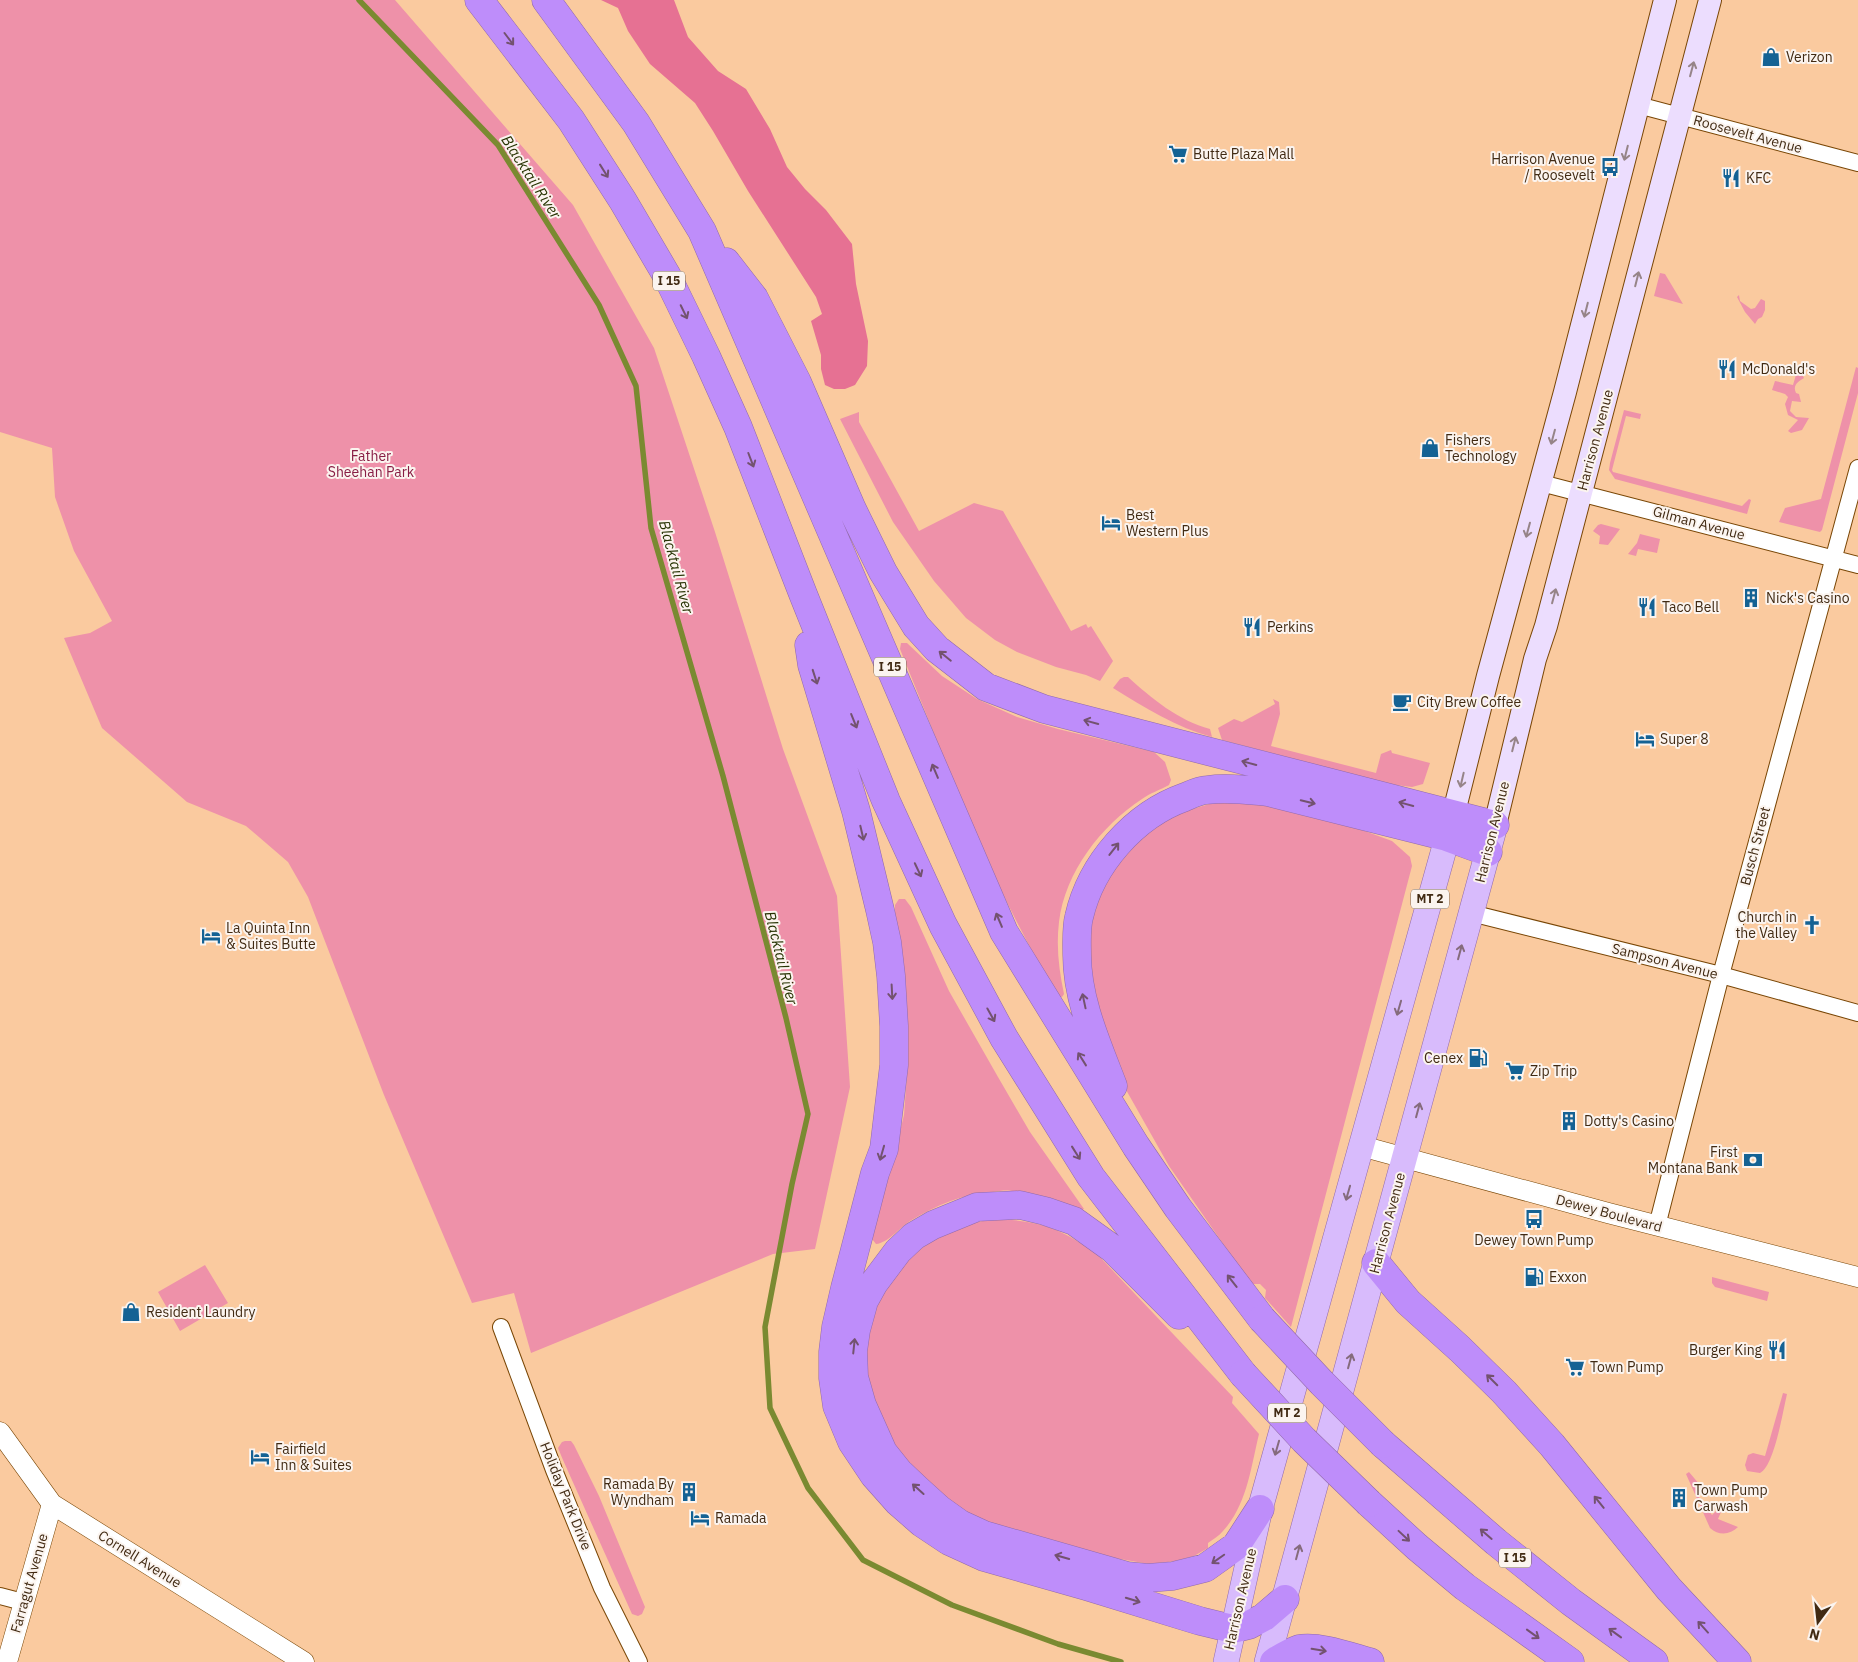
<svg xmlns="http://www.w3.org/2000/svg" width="1858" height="1662" viewBox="0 0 1858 1662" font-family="'IBM Plex Sans',sans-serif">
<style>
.green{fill:#ee91a9}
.forest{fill:#e67193}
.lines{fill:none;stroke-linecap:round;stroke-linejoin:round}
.stream{stroke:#7a8a31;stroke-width:5.5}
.minor-casing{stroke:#794605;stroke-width:18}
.tertiary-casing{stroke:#794605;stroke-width:21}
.secondary-casing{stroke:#794605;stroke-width:24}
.primary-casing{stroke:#926aa9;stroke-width:26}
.motorway-casing{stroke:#926aa9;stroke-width:29}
.minor{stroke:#fff;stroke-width:16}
.tertiary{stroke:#fff;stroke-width:20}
.secondary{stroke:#ecddfe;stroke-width:22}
.primary{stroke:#d8bbfc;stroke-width:25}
.motorway{stroke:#be8dfa;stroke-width:28}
.motorway-bridge-casing{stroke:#926aa9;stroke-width:29;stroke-linecap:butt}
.motorway-bridge{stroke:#be8dfa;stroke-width:28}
.oneway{stroke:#73526f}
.oneway2{stroke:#968488}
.oneway3{stroke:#856b7c}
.labels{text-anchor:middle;stroke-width:4;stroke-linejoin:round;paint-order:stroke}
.shield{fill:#fbf4ef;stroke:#796755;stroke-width:1}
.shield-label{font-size:12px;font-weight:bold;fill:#412a13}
.poi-label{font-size:14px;fill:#412a13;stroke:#fbf4ef;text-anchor:start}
.street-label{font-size:14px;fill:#412a13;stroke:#fbf4ef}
.park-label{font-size:14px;fill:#881e45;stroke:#fbf4ef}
.water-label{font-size:15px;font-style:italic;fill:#263202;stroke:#fbf4ef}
</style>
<rect width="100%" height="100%" fill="#faca9f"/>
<path class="green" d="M0,0H395L573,205L654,348L715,532L783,749L837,896L850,1087L815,1249L773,1254L531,1353L514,1293L472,1303L384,1095L308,897L288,862L246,826L187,802L102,728L64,638L90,633L112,621L74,551L55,497L52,448L0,432Z
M1660,273L1665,274L1683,304L1654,296Z
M1739,295L1740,301L1751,309L1755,308L1761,299L1765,301V310L1762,317L1758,319L1755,324L1745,312L1737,297Z
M1856,367L1858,368V393L1822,530L1820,532L1779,522L1785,508L1821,499Z
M1798,368L1804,378C1799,381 1792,385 1796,393L1799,394L1801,402L1792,401L1790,411L1796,417L1809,418L1802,430L1791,433L1788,431L1798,420L1788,415L1785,404L1788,397L1785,394L1772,390L1775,381L1793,385Z
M1624,410L1641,414L1640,419L1626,416L1612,470L1613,472L1742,506L1749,499L1751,500L1747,514L1615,479L1609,470L1610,463Z
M859,412V422L919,531L974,503L1003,511L1071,631L1086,624L1088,628L1091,626L1113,661L1100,681L1086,675L1056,667L1017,652L995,640L966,618L934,581L893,522L840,419Z
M1601,524L1620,529L1608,545L1599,544L1600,536L1593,531L1598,525Z
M1640,534L1660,539L1657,553L1638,549L1636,556L1628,554L1637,543Z
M901,643H907L942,676L977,699L1017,717L1058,729L1154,752L1165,762L1171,780L1169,785C1160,790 1150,793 1142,799C1101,826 1065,872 1059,922C1056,947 1059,970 1064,994L1062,997L1058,996C992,888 948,767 900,649Z
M1124,677H1128C1151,698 1179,721 1210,729L1212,737C1177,728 1144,707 1113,688L1120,679Z
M1273,699L1279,702L1280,714L1271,746L1376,773L1381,754L1391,750L1392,753L1430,763L1423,784L1412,787L1388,784L1222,740L1218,728L1234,719L1242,722L1275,704Z
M1248,801L1351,826L1392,841L1410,857L1412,866L1291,1327L1265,1298L1266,1290L1260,1284H1251L1169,1166L1125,1088L1092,1005L1088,915L1120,853L1148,828L1179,813L1216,802Z
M899,899H905L911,907L949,991L998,1077L1030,1132L1084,1209L1078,1211C1057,1203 1035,1194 1012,1191C1006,1190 999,1191 993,1192C962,1194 937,1205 910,1221C899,1228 888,1243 876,1244L872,1239L874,1227L896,1148L904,1115L908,1060L906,998L895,913V905Z
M991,1219C1038,1220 1059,1227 1097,1254L1233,1397L1232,1403L1259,1434C1251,1467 1247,1505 1223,1531C1219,1536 1213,1539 1208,1543V1548L1194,1556L1176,1561L1149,1564L1103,1556L993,1526L966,1513L917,1481L877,1423L862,1358L872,1307L911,1255L939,1237L961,1226Z
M205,1265L228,1303L180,1331L158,1292Z
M1712,1277L1769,1292L1767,1301L1715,1287L1712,1283Z
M1783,1393L1787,1394C1783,1411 1774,1467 1760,1473L1747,1471L1745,1465L1748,1455L1753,1453L1765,1456Z
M565,1441H571L574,1445L599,1496L645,1607L642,1614L638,1616L632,1614L563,1460L558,1448L562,1442Z
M1689,1472L1700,1485L1707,1486L1708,1487L1698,1496L1712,1515L1717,1510L1721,1512L1718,1519L1738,1527C1730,1535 1719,1536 1710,1528L1686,1474Z"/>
<path class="forest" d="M601,0H674L688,37L718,71L746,89L770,129L787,167L805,189L826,210L852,244L856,284L868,341L867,366L855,385L845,389H834L825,385L821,369V355L811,321L822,314L816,297L748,191L713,131L695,103L650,64L628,31L618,8Z"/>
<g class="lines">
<path class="stream" d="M359,0L498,145L599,305L636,386L651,528L723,776L786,1018L808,1114L792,1184L765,1327L770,1408L808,1488L863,1560L952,1605L1058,1644L1121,1662"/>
<g class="minor-casing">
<path id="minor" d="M1638,105L1858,163
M1541,483L1858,565
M1471,913L1721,975L1858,1013
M1657,1226L1721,975L1858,468
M501,1327L554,1470L602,1588L639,1662
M0,1596L23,1602"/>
</g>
<g class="tertiary-casing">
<path id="tertiary" d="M1361,1146L1608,1213L1858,1277
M0,1432L52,1504L304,1662
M7,1662L52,1504"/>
</g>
<g class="secondary-casing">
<path id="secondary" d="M1453,816L1488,676L1565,392L1665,0
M1495,825L1535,659L1546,626L1710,0"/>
</g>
<g class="primary-casing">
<path id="primary" d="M1226,1662L1260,1509L1453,817
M1267,1662L1493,833"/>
</g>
<g class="motorway-casing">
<path id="motorway" d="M479,0L571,120L623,201L667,276L706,356L738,427L803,594L886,801L943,925L1004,1038L1091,1177L1243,1374
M546,0L636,123L702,231L1004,932L1136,1146L1178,1208L1262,1319
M726,262L754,298L797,382L852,509L883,572L916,626L937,649L986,687L1044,709L1495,825
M809,645L812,665L856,811L880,910L887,942L891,976L894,1026V1065L884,1149L875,1173L845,1288L836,1327L833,1352V1378L837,1406L852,1442L874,1475L898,1502L922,1523L949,1541L984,1557L1086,1586L1200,1621L1233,1629L1249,1625L1264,1617L1285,1599
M1113,1086C1097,1044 1077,1000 1077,955C1077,943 1076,928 1079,917C1091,864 1134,815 1185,797C1192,794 1200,790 1207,790C1227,787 1248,790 1268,792L1447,837L1488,852
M1376,1263L1408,1302L1460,1349L1504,1392L1552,1445L1669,1589L1737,1662
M1179,1315L1113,1249L1074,1221L1045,1211L1020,1205L977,1207L933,1225L914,1236L898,1251L874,1283L864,1301L856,1330L853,1351L854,1377L862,1405L883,1452L899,1472L918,1490L939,1509L960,1524L984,1535L1127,1576L1148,1578L1173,1576L1205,1568L1236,1546L1260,1509
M1383,1444L1496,1542L1571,1602L1654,1662
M1369,1503L1417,1547L1465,1587L1570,1662
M1274,1662C1282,1657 1290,1652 1299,1649C1318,1645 1351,1657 1370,1662"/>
</g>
<use href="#minor" class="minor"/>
<use href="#tertiary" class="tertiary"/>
<use href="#secondary" class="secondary"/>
<use href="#primary" class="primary"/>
<use href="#motorway" class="motorway"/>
<g class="motorway-bridge-casing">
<path id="motorway-bridge" d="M1262,1319L1322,1383L1383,1444
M1243,1374L1304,1440L1369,1503"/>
</g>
<use href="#motorway-bridge" class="motorway-bridge"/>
</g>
<defs><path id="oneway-shaft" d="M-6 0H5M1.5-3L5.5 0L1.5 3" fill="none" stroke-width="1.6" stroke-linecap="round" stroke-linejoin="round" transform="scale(1.25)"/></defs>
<g class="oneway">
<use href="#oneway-shaft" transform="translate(509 39) rotate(53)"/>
<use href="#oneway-shaft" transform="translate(604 171) rotate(58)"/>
<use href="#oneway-shaft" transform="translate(684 312) rotate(64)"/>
<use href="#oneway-shaft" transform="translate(751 460) rotate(69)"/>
<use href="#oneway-shaft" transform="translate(945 656) rotate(-141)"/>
<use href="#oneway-shaft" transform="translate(815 677) rotate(72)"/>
<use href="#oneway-shaft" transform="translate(854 721) rotate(68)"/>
<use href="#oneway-shaft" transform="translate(1091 722) rotate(-165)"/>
<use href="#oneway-shaft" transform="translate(1249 763) rotate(-165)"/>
<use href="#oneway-shaft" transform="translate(935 771) rotate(-113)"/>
<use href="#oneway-shaft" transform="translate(1308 802) rotate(14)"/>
<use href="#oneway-shaft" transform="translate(1406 804) rotate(-165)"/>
<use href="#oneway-shaft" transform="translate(862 833) rotate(77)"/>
<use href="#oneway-shaft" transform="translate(1114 849) rotate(-52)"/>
<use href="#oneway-shaft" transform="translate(918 870) rotate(65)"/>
<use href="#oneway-shaft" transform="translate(999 920) rotate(-113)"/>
<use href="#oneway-shaft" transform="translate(892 992) rotate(87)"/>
<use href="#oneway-shaft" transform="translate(1084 1001) rotate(-102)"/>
<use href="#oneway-shaft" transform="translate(991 1015) rotate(61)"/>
<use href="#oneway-shaft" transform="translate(1082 1059) rotate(-122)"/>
<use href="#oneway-shaft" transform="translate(882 1153) rotate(106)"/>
<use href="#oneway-shaft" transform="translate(1076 1153) rotate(58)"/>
<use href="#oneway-shaft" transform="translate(1232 1281) rotate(-128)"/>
<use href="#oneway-shaft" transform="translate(854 1346) rotate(-84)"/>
<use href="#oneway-shaft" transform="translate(1492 1380) rotate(-135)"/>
<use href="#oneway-shaft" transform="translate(918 1489) rotate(-138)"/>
<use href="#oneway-shaft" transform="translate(1599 1502) rotate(-129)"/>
<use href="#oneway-shaft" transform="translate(1486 1534) rotate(-139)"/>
<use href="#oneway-shaft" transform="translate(1404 1536) rotate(43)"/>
<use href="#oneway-shaft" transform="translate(1062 1557) rotate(-164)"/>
<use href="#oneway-shaft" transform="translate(1218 1559) rotate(145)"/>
<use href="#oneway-shaft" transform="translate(1133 1600) rotate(17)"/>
<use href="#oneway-shaft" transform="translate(1703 1627) rotate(-132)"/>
<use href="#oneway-shaft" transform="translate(1615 1633) rotate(-144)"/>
<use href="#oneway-shaft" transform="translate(1533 1634) rotate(36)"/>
<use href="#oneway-shaft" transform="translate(1319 1650) rotate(9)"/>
</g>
<g class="oneway2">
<use href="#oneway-shaft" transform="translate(1692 69) rotate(-75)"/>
<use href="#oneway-shaft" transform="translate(1626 153) rotate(104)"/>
<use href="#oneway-shaft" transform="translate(1637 279) rotate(-76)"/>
<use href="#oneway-shaft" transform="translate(1586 310) rotate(104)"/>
<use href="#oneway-shaft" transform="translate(1553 437) rotate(105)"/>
<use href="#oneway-shaft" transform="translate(1528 530) rotate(105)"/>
<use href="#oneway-shaft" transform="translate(1554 596) rotate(-75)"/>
<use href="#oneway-shaft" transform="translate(1514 744) rotate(-76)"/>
<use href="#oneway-shaft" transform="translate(1462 780) rotate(103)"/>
</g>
<g class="oneway3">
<use href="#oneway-shaft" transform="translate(1460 952) rotate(-75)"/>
<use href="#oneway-shaft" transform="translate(1399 1008) rotate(106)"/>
<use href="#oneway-shaft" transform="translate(1418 1110) rotate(-75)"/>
<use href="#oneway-shaft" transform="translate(1348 1193) rotate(106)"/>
<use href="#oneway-shaft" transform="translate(1350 1361) rotate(-75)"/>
<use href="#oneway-shaft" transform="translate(1277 1448) rotate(106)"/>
<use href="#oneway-shaft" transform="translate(1298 1552) rotate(-75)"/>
</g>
<defs>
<g id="shop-bare" transform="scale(1.5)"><path d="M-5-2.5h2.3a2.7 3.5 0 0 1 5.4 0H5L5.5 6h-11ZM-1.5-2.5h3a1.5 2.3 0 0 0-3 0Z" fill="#146294" stroke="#fbf4ef" stroke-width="2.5" paint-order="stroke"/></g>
<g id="supermarket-bare" transform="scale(1.5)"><path d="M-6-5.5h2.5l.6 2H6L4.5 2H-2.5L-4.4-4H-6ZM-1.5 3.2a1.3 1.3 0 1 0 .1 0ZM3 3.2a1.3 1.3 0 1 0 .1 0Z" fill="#146294" stroke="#fbf4ef" stroke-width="2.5" paint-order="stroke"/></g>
<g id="bus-bare" transform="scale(1.5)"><path d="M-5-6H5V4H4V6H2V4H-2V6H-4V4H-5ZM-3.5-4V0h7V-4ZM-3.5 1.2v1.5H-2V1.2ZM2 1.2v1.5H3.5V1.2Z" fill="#146294" stroke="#fbf4ef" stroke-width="2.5" paint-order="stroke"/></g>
<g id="restaurant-bare" transform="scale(1.5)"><path d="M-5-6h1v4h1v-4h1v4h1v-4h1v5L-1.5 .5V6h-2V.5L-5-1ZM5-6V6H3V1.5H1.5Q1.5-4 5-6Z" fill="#146294" stroke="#fbf4ef" stroke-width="2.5" paint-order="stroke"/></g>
<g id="hotel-bare" transform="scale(1.5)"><path d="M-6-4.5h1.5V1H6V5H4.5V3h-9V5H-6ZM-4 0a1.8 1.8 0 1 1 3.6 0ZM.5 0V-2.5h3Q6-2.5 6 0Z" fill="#146294" stroke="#fbf4ef" stroke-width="2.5" paint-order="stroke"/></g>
<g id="building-bare" transform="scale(1.5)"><path d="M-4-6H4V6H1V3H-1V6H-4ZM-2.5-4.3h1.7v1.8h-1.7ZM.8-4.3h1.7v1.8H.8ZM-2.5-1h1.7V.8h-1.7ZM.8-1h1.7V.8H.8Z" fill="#146294" stroke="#fbf4ef" stroke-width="2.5" paint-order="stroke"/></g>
<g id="cafe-bare" transform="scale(1.5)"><path d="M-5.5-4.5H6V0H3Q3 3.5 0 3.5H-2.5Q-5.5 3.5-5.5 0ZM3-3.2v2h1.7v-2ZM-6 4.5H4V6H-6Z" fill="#146294" stroke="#fbf4ef" stroke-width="2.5" paint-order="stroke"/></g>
<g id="church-bare" transform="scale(1.5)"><path d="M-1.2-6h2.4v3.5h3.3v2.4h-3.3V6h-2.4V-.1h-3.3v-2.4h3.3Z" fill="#146294" stroke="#fbf4ef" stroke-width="2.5" paint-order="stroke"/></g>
<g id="fuel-bare" transform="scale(1.5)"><path d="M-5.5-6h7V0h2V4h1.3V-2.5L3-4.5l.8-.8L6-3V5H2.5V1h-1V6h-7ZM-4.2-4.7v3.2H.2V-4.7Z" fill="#146294" stroke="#fbf4ef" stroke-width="2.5" paint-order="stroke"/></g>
<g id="bank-bare" transform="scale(1.5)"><path d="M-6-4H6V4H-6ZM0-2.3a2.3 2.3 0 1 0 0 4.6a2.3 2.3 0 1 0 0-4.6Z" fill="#146294" stroke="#fbf4ef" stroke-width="2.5" paint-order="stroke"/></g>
</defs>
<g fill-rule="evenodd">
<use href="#shop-bare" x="1771" y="57"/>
<use href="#supermarket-bare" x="1178" y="154"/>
<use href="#bus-bare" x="1610" y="167"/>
<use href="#restaurant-bare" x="1731" y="178"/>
<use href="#restaurant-bare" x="1727" y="369"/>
<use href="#shop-bare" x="1430" y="448"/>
<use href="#hotel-bare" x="1111" y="523"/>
<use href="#building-bare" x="1751" y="598"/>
<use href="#restaurant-bare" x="1647" y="607"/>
<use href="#restaurant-bare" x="1252" y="627"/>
<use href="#cafe-bare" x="1402" y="702"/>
<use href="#hotel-bare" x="1645" y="739"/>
<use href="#church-bare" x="1812" y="925"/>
<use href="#hotel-bare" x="211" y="936"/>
<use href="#fuel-bare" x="1478" y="1058"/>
<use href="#supermarket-bare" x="1515" y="1071"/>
<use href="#building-bare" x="1569" y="1121"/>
<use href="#bank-bare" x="1753" y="1160"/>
<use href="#bus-bare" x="1534" y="1219"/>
<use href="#fuel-bare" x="1534" y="1277"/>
<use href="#shop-bare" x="131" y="1312"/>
<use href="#restaurant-bare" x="1777" y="1350"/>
<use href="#supermarket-bare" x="1575" y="1367"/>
<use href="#hotel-bare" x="260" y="1457"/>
<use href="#building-bare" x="689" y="1492"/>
<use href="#building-bare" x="1679" y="1498"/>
<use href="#hotel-bare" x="700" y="1518"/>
</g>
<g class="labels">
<g class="shield">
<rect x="653" y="271.5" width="32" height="19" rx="4"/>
<rect x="874" y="657.5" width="32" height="19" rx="4"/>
<rect x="1411" y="889.5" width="38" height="19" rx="4"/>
<rect x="1268" y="1403.5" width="38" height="19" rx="4"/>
<rect x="1499" y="1548.5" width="32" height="19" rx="4"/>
</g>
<g class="shield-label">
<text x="669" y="285">I 15</text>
<text x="890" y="671">I 15</text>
<text x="1430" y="903">MT 2</text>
<text x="1287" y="1417">MT 2</text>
<text x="1515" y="1562">I 15</text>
</g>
<g class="poi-label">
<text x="1786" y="62">Verizon</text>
<text x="1193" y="159">Butte Plaza Mall</text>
<text x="1595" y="164" text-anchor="end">Harrison Avenue<tspan x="1595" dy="16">/ Roosevelt</tspan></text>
<text x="1746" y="183">KFC</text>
<text x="1742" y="374">McDonald's</text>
<text x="1445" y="445">Fishers<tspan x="1445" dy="16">Technology</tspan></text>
<text x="1126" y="520">Best<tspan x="1126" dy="16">Western Plus</tspan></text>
<text x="1766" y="603">Nick's Casino</text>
<text x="1662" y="612">Taco Bell</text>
<text x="1267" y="632">Perkins</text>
<text x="1417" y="707">City Brew Coffee</text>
<text x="1660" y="744">Super 8</text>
<text x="1797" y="922" text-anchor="end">Church in<tspan x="1797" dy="16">the Valley</tspan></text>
<text x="226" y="933">La Quinta Inn<tspan x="226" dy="16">&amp; Suites Butte</tspan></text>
<text x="1463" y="1063" text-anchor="end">Cenex</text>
<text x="1530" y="1076">Zip Trip</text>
<text x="1584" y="1126">Dotty's Casino</text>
<text x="1738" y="1157" text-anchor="end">First<tspan x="1738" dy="16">Montana Bank</tspan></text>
<text x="1534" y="1245" text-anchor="middle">Dewey Town Pump</text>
<text x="1549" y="1282">Exxon</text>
<text x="146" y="1317">Resident Laundry</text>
<text x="1762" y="1355" text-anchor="end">Burger King</text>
<text x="1590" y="1372">Town Pump</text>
<text x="275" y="1454">Fairfield<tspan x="275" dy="16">Inn &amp; Suites</tspan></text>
<text x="674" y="1489" text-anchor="end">Ramada By<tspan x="674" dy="16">Wyndham</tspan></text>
<text x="1694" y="1495">Town Pump<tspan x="1694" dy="16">Carwash</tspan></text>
<text x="715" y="1523">Ramada</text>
</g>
<g class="street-label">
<text transform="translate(1748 134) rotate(15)" y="5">Roosevelt Avenue</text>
<text transform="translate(1595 440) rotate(-75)" y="5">Harrison Avenue</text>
<text transform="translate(1699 523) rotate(15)" y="5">Gilman Avenue</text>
<text transform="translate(1492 832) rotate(-76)" y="5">Harrison Avenue</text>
<text transform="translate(1755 846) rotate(-75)" y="5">Busch Street</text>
<text transform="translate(1665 961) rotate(14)" y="5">Sampson Avenue</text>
<text transform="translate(1609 1213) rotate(15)" y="5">Dewey Boulevard</text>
<text transform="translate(1387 1223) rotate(-75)" y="5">Harrison Avenue</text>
<text transform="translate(566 1496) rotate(68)" y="5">Holiday Park Drive</text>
<text transform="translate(140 1559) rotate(32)" y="5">Cornell Avenue</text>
<text transform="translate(29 1583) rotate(-74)" y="5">Farragut Avenue</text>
<text transform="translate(1240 1599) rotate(-77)" y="5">Harrison Avenue</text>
</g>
<g class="park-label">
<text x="371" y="461">Father<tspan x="371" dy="16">Sheehan Park</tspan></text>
</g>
<g class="water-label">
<text transform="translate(531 177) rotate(57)" y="5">Blacktail River</text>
<text transform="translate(676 567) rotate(75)" y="5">Blacktail River</text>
<text transform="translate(781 958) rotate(76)" y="5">Blacktail River</text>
</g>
</g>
<g transform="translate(1818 1622) rotate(195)" stroke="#fbf4ef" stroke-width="4" paint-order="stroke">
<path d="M0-4L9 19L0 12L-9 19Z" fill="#412a13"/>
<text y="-8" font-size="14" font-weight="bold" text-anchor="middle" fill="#412a13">N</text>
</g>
</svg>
